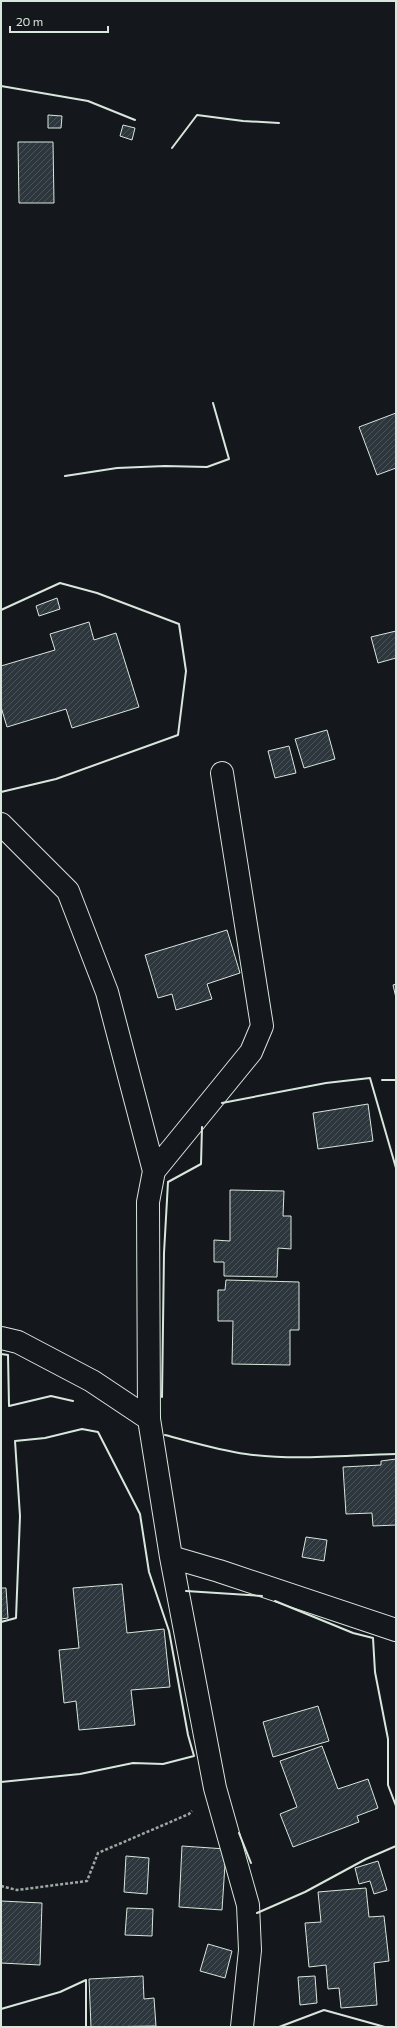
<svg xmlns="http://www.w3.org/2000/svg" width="397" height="2028" viewBox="0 0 397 2028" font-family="Commissioner,sans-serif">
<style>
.building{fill:url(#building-hatch);stroke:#d8e6dc}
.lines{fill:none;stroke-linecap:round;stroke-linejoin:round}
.minor-casing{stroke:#d8e6dc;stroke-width:24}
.path{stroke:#9da8a2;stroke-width:2.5;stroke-dasharray:3 2;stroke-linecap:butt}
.minor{stroke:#14181c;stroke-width:22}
.wall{stroke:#d8e6dc;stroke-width:2}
</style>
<defs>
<pattern id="building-hatch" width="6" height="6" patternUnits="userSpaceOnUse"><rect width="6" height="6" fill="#2c363c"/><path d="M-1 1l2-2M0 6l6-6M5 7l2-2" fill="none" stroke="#4a5358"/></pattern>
</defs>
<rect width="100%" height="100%" fill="#14181c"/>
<path class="building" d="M48,115L62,116L61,128H48Z
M123,125L135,128L132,140L120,136Z
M18,142H53L54,203H19Z
M396,413V468L377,475L359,427Z
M57,598L60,609L39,616L36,606Z
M89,622L94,640L116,633L139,707L72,728L66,709L7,727L1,707V666L55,650L50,634Z
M396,631V658L378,663L371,637Z
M327,730L335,759L304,768L295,739Z
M289,746L296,773L275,778L268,751Z
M227,930L240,973L207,984L212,999L176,1010L172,994L158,998L145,955Z
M396,984V998L393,985Z
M368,1104L373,1141L318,1149L313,1113Z
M230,1190L284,1191L283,1216H291V1249L278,1248L277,1277L224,1276V1262H214V1240L230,1241Z
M226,1280L299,1282V1330H290V1365L232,1364L233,1321H218V1290H225Z
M396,1459V1525L373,1526L372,1513L346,1514L343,1467L381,1465V1461Z
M306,1537L327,1540L324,1561L302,1557Z
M122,1584L127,1633L164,1629L170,1687L131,1690L135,1725L79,1730L76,1701L64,1703L59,1650L79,1648L73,1588Z
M1,1588H6L8,1618L1,1619Z
M318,1706L329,1741L273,1757L263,1722Z
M322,1746L338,1789L368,1779L378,1808L357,1816L359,1822L293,1847L280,1814L297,1807L280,1761Z
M182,1846L226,1849L222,1910L179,1907Z
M126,1856L149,1858L147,1894L124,1892Z
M378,1861L387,1890L374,1894L370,1881L359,1884L355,1868Z
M366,1888L369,1917L384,1916L389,1961L374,1963L377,2005L341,2008L339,1988L328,1989L326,1965L309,1967L305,1923L321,1922L318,1892Z
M1,1901L42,1903L40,1965L1,1963Z
M127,1908L153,1909L152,1936L125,1935Z
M208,1944L232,1951L225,1978L200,1971Z
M143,1976L144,1999L154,1998L156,2026L91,2027L89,1979Z
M315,1976L317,2003L300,2005L298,1977Z"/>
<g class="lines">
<g class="minor-casing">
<path id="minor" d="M222,773L262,1026L251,1052L154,1171L148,1202L149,1419L171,1557L215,1788L248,1905L250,1950L242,2027
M1,824L68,891L107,992L154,1171
M1,1338L18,1342L92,1381L149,1419
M171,1557L219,1571L396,1630"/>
</g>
<path class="path" d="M1,1886L17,1890L87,1881L98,1853L189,1814L192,1811"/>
<use href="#minor" class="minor"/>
<path class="wall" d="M1,86L88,101L135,120
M172,148L197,115L243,121L279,123
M65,476L117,468L165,466L207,467L229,459L213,403
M1,610L60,583L97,593L179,624L186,671L178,735L56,779L1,792
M382,1080H396
M222,1103L326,1083L370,1078L396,1168
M1,1354L8,1355L9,1406L51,1396L73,1401
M162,1397L164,1253L168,1182L201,1164L202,1127
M165,1435C192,1442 218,1450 246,1454C295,1461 347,1455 396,1454
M186,1591L262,1596
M275,1601L353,1633L373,1638L375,1672L388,1739V1785L396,1806
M1,1622L16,1618L20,1516L15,1441L45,1438L82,1429L98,1432L140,1514L149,1572L169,1631L188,1735L194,1756L163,1764L133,1763L80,1774L1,1782
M239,1833L251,1863
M257,1913L305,1892L366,1859L396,1846
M1,2009L60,1992L86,1980V2027
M279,2027L324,2010L385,2027"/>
</g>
<rect width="397" height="2028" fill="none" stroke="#d8e6dc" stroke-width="4"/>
<path d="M10 26v6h98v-6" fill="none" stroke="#d8e6dc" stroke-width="2"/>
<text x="16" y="26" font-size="12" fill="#d8e6dc" stroke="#14181c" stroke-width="3" paint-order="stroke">20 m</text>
</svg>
